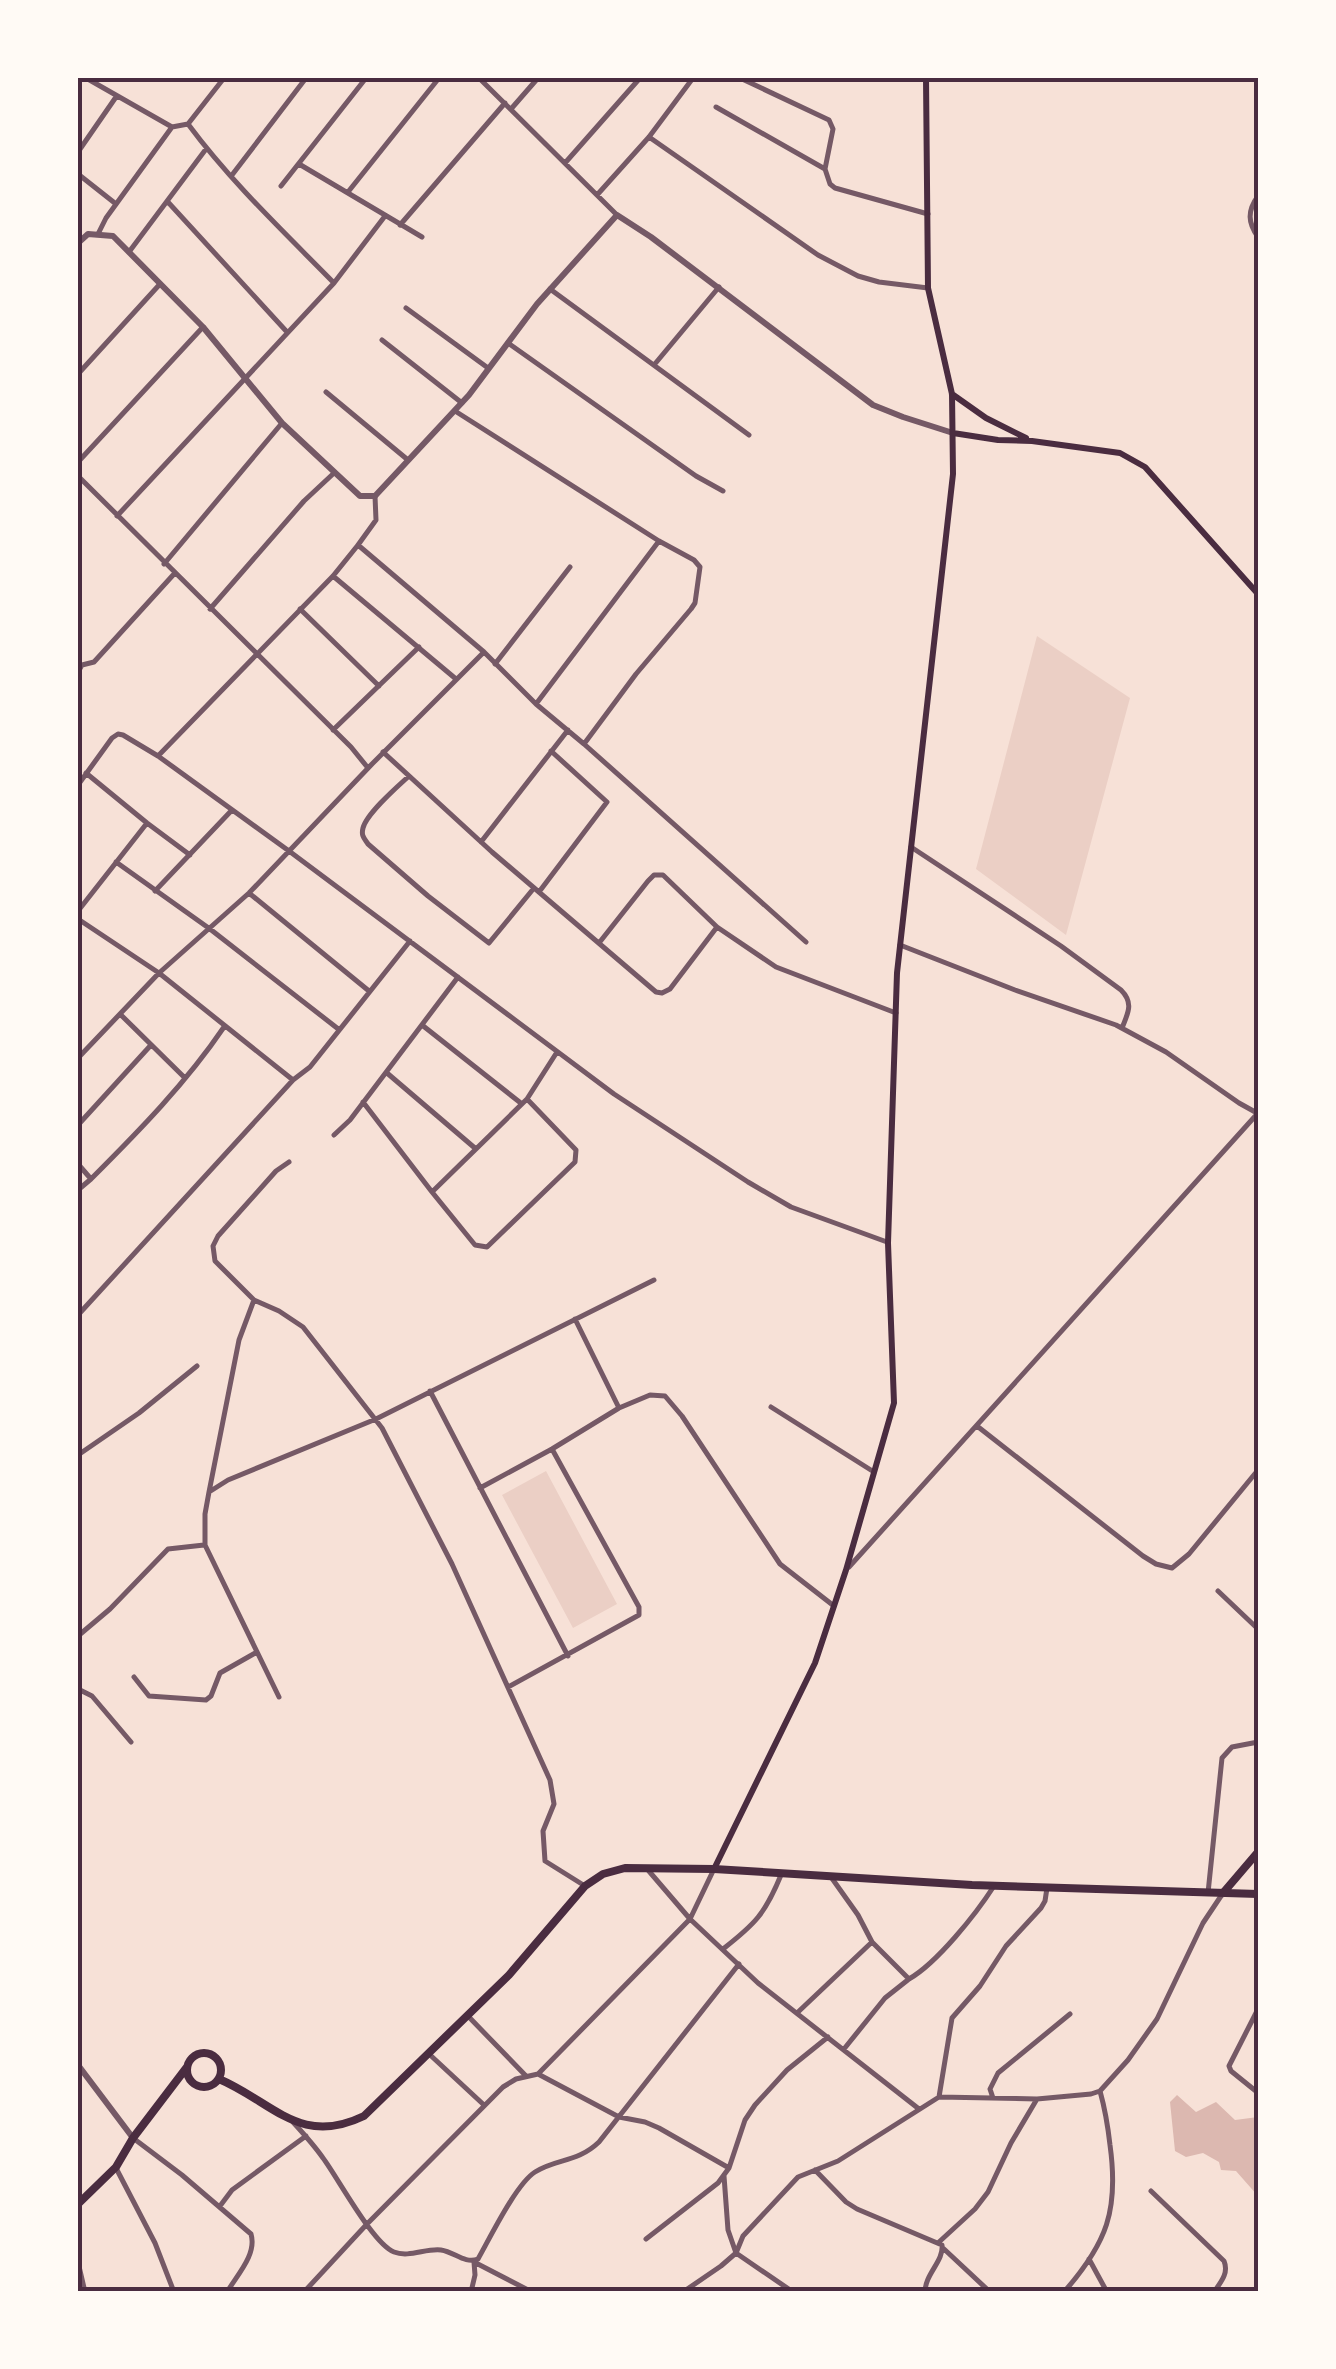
<svg xmlns="http://www.w3.org/2000/svg" width="1336" height="2369" viewBox="0 0 1336 2369" font-family="'Alegreya Sans',sans-serif">
<style>
.green{fill:#ebcfc5}
.water{fill:#dcb8b0}
.lines{fill:none;stroke-linecap:round;stroke-linejoin:round}
.minor{stroke:#755966;stroke-width:5}
.tertiary{stroke:#755966;stroke-width:6}
.secondary{stroke:#4a2c40;stroke-width:6}
.primary{stroke:#4a2c40;stroke-width:8}
.neatline{fill:none;stroke:#4a2c40;stroke-width:4}
</style>
<rect width="100%" height="100%" fill="#f7e1d7"/>
<path class="green" d="M1037,636L1130,698L1066,935L976,869Z
M546,1471L617,1604L573,1628L502,1495Z"/>
<path class="water" d="M1177,2095L1196,2112L1216,2102L1235,2120L1258,2117V2196L1236,2171L1221,2170L1219,2162L1203,2153L1186,2157L1175,2151L1170,2102Z"/>
<g class="lines">
<path class="minor" d="M86,78L172,127
M479,78L617,215
M740,78L829,120L833,129L825,169
M716,107L825,169L830,184L835,188L928,214
M511,109L538,78
M188,124C231,182 284,232 334,283
M649,137L818,255L858,276L879,282L928,288
M78,152L116,97
M565,163L640,78
M299,164L422,237
M78,174L116,204
M232,175L306,78
M281,186L366,78
M348,192L439,78
M597,195L649,137L693,78
M1258,196C1247,211 1248,223 1258,237
M167,201L287,332
M400,225L505,103
M98,234L106,218L172,127L188,124L224,78
M129,252L206,149
M550,289L749,435
M406,308L488,368
M382,340L462,403
M508,343L696,476L723,491
M654,365L719,287
M78,374L160,284
M326,392L408,460
M455,411L659,541L694,560L700,567L695,603L691,609L636,674L584,744
M78,462L203,327
M78,476L351,747L368,768
M117,516L334,283L385,216
M358,545L376,520L375,496
M164,564L282,423
M333,576L456,679
M210,609L304,501L334,473
M300,609L379,686
M495,664L570,567
M78,672L82,665L94,662L174,574
M536,704L659,541
M333,730L419,647
M383,752L492,852L656,992L662,993L670,989L717,927
M158,756L333,576L358,545L484,652
M86,773L147,823L190,855
M409,776C397,787 367,813 363,828C361,836 364,838 368,844L428,896L489,943L534,888
M78,785L112,738L118,734L123,735L158,756L289,851L614,1094L748,1182L791,1207L887,1242
M481,842L568,730
M911,847L1061,946L1121,990C1134,1003 1128,1013 1122,1028
M116,862L210,929L337,1028
M155,891L232,810
M539,892L607,802L551,751
M249,893L369,991
M78,911L147,823
M78,919L159,973L293,1080
M599,943L648,881L654,875H663L717,927L776,967L896,1013
M900,945L1015,990L1116,1025L1166,1052L1239,1103L1257,1113
M120,1014L185,1078
M422,1025L522,1104
M78,1058L159,973L249,893L372,764L484,652L536,704L584,744L806,942
M387,1073L476,1149
M363,1102L432,1192L527,1099L557,1052
M78,1125L151,1045
M334,1135L350,1120L458,977
M289,1162L276,1171L218,1236L213,1246L215,1261L254,1300L279,1311L303,1327L382,1428L452,1564L550,1780L554,1804L543,1831L545,1861L585,1886
M78,1164L91,1179L78,1190
M91,1179C139,1131 186,1083 224,1027
M432,1192L475,1245L487,1247L575,1162L576,1150L527,1099
M78,1315L293,1080L310,1067L410,941
M430,1391L568,1656
M771,1407L874,1472
M619,1408L650,1395L665,1396L682,1416L780,1564L834,1606
M977,1426L1143,1556L1156,1564L1172,1568L1189,1554L1258,1470
M78,1455L139,1413L197,1366
M480,1488L552,1449L619,1408L575,1319
M209,1492L239,1340L254,1300
M849,1567L1258,1113
M1218,1591L1258,1629
M78,1636L110,1609L168,1549L204,1545
M134,1677L149,1696L206,1700L211,1696L220,1673L257,1652
M508,1687L639,1615V1607L552,1449
M78,1689L92,1696L131,1742
M279,1697L205,1545V1514L209,1492L228,1480L376,1419L654,1280
M648,1870L690,1919L758,1983L919,2109
M831,1877L858,1915L872,1942L909,1979L885,1998L844,2049
M1208,1893L1222,1758L1232,1747L1258,1742
M723,1949C755,1924 765,1914 781,1875
M909,1979C937,1963 976,1914 994,1886
M797,2013L872,1942
M467,2015L526,2076
M428,2053L484,2105
M538,2074L619,2117L645,2122L659,2128L729,2168
M1257,2092L1231,2071L1229,2066L1258,2009
M939,2097L952,2018L980,1986L1006,1946L1041,1908L1045,1901L1047,1888
M993,2098L990,2089L998,2073L1070,2014
M292,2121C303,2133 314,2145 323,2158C338,2178 373,2244 394,2252C409,2258 426,2248 441,2250C455,2252 464,2264 478,2259C490,2238 516,2184 535,2172C557,2158 577,2163 599,2142L739,1964
M133,2138L182,2175L251,2234C257,2254 238,2274 227,2292
M116,2168L155,2243L174,2292
M815,2170L846,2202L857,2209L942,2245C944,2261 925,2274 925,2292
M724,2176L728,2230L736,2253L793,2292
M1151,2191L1224,2261C1229,2273 1221,2282 1214,2292
M220,2206L232,2190L306,2136
M646,2239L718,2183L729,2168L745,2120L755,2105L787,2070L828,2037
M939,2242L975,2209L988,2192L1011,2143L1037,2099
M944,2249L990,2292
M1089,2259L1107,2292
M78,2262L85,2292
M304,2292L367,2224L503,2087L516,2079L538,2074L690,1919L714,1869
M471,2292L475,2275L474,2262L532,2292
M683,2292L721,2266L736,2253L743,2236L798,2177L838,2161L939,2097L1037,2099L1091,2094L1100,2091L1128,2060L1157,2019L1203,1923L1223,1893
M1064,2292C1107,2243 1119,2210 1110,2145C1108,2127 1105,2109 1100,2091"/>
<path class="tertiary" d="M78,243L88,234L113,236L203,327L282,423L360,496H375L469,395L537,304L617,215L651,237L873,405L903,417L953,433
M78,2065L133,2138"/>
<path class="secondary" d="M952,394L986,418L1026,438
M953,433L998,440L1032,441L1120,453L1145,467L1258,594
M714,1869L815,1663L846,1570L894,1403L888,1243L897,973L953,474L952,394L928,288L926,78"/>
<path class="primary" d="M1223,1893L1258,1852
M187 2070a17 17 0 1 1 34 0a17 17 0 1 1-34 0Z
M219,2079C273,2102 300,2147 364,2116L509,1975L585,1886L603,1874L625,1868L714,1869L972,1885L1258,1894
M78,2204L116,2167L133,2138L187,2067"/>
</g>
<rect width="1336" height="2369" fill="none" stroke="#fffaf5" stroke-width="160"/>
<rect x="80" y="80" width="1176" height="2209" class="neatline"/>
</svg>
